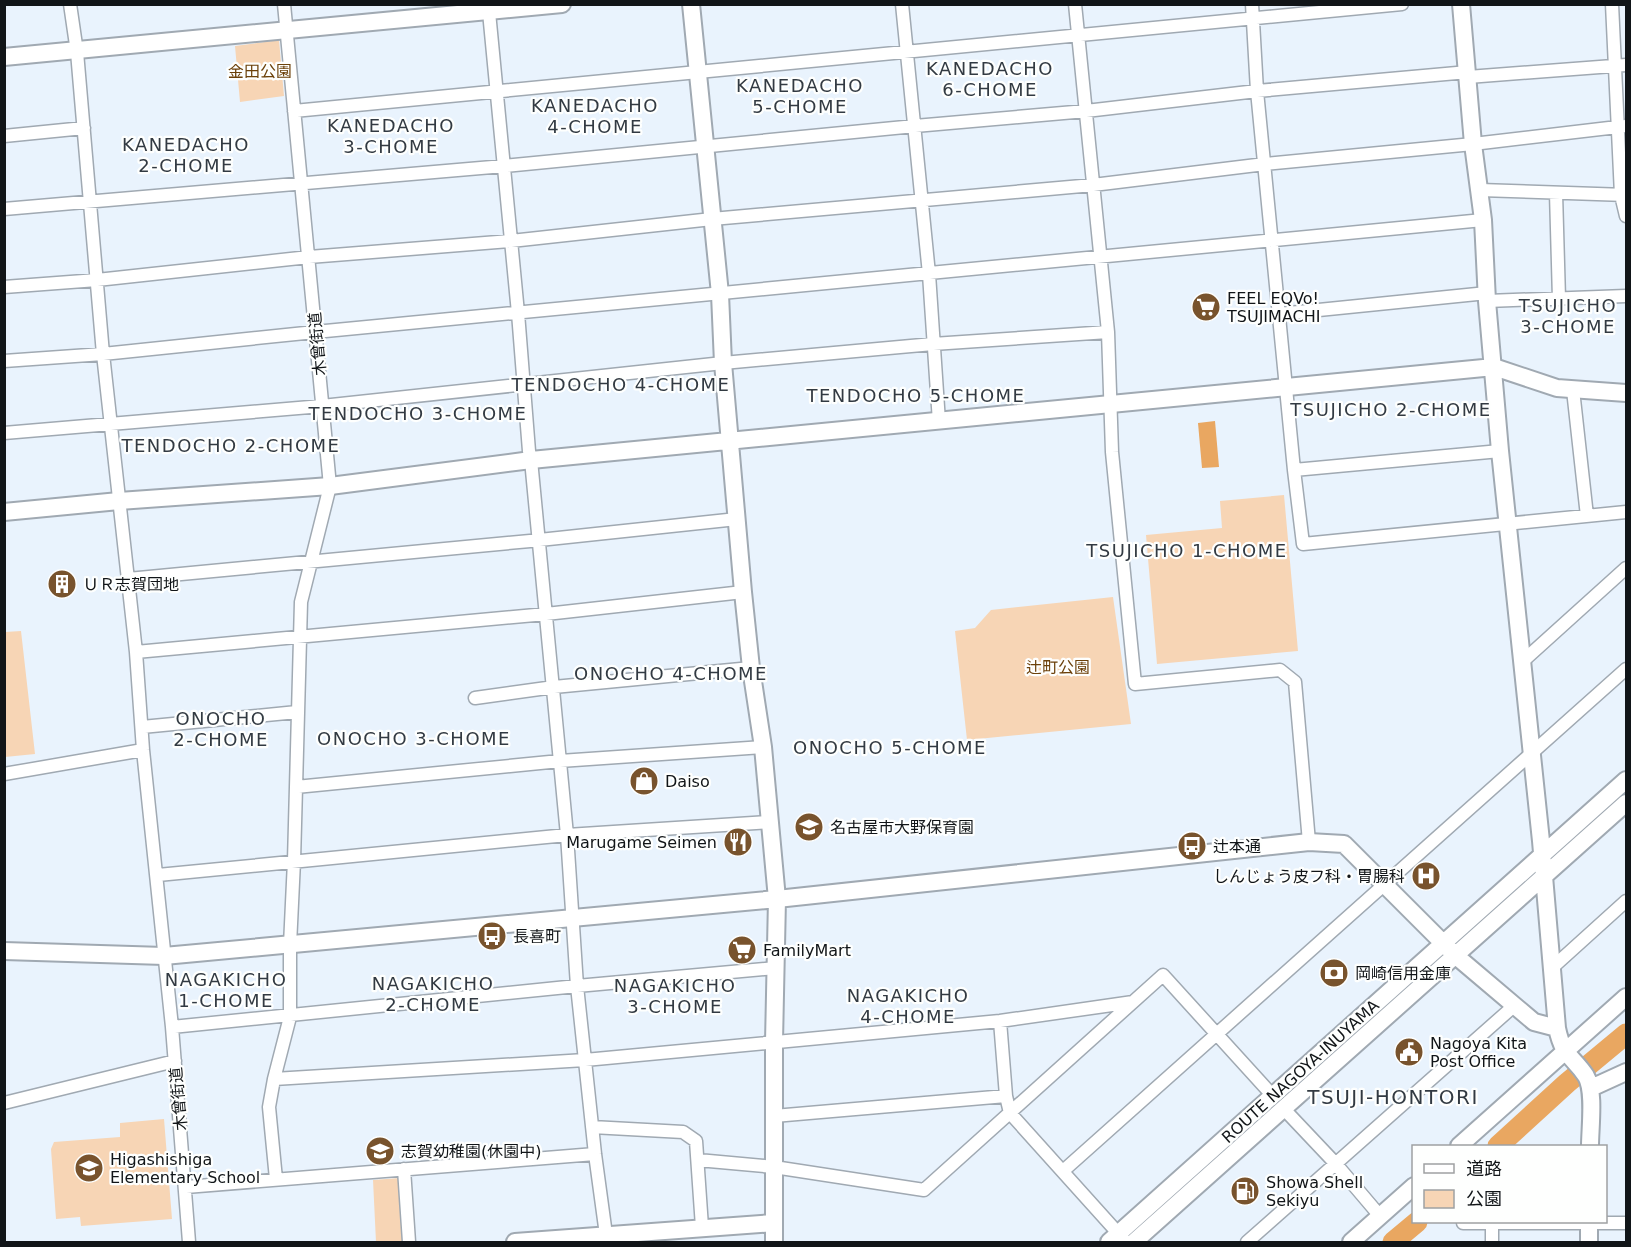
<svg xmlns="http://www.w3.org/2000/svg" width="1631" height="1247" viewBox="0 0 1631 1247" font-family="'DejaVu Sans','Noto Sans JP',sans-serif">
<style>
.green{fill:#f7d5b5}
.water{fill:#e9a761}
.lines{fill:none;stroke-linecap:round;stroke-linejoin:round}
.river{stroke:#e9a761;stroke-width:21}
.street-casing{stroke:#a0a9b2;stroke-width:15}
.secondary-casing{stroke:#a0a9b2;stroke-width:20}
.street{stroke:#fff;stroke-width:12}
.secondary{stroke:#fff;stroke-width:16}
.labels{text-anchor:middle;stroke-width:4.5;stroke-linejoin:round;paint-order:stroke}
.park-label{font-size:16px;fill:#6c410a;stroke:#fefffe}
.poi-label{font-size:16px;fill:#111518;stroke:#fefffe;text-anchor:start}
.street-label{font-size:16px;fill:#111518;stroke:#fefffe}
.neighbourhood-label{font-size:18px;letter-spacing:1.5px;fill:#323a42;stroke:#fefffe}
.quarter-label{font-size:20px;letter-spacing:1.5px;fill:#323a42;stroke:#fefffe}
</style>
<rect width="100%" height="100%" fill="#e9f3fd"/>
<path class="green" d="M279,40L284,96L240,102L235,46Z
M1284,495L1298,651L1157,664L1146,535L1222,528L1220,501Z
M1113,597L1131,724L967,740L955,631L975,628L991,610Z
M21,631L35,754L5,757V632Z
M164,1119L172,1219L81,1226L80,1217L56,1219L51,1149L54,1142L120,1137V1123Z
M400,1178L403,1241L376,1242L373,1180Z"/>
<path class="water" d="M1215,421L1219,467L1202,468L1198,423Z"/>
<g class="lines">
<path class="river" d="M1498,1146L1567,1083L1626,1034
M1393,1242L1417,1222"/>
<g class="street-casing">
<path id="street" d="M70,4L77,52L103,354L136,652L143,750L172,1027L189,1242
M490,4L489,12L518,313L529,451L531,460L567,835L577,986L595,1154L607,1242
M902,4L929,274L939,422
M1075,4L1108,332L1112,452L1135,684L1280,670L1295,682L1309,842
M1252,4L1257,91L1294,470L1303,544L1626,512
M1612,4L1621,195L1626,216
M1468,77L1626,65
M294,111L1402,4
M4,136L84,128
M1480,190L1626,195
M1556,193L1559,299
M4,209L504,166L915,126L1086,111L1257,91L1468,72
M4,287L97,280L309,257L511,241L712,219L1093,185L1265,164L1473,144L1626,126
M1487,301L1626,296
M1279,314L1487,293
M4,361L103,354L315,332L1483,220
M1573,390L1587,516
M4,433L322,406L723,363L933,344L1108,332
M1294,470L1500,451
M128,579L530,541L737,519
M136,652L546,614L743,592
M1522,662L1626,568
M475,698L554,687L751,668
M142,727L297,712
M4,774L143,750
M296,787L560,761L763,747
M158,875L567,835L770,822
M1553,967L1626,901
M1000,1021L1006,1096L1010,1113L1126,1242
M172,1027L577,986L776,968
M274,1079L585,1060L1000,1021L1133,1002
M4,1103L175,1061
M1283,1108L1335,1163L1380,1216
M774,1116L1006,1096
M592,1127L683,1132L696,1141L702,1227
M698,1160L774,1167L924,1190L1163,975L1272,1095
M404,1169L409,1242
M1063,1171L1626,669
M276,1179L269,1107L274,1079L290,1017V945L294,861L301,602L330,486L284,4
M186,1187L595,1154
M1463,1223H1626
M1247,1242L1515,1005
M1492,1242V1224"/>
</g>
<g class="secondary-casing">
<path id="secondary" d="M691,4L720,294L723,363L743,592L751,668L763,747L777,899L774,1042V1242
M1461,4L1473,144L1483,220L1487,301L1500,451L1541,841L1557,1028C1563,1057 1572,1055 1586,1076C1595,1091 1590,1128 1590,1146
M4,57L562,4
M4,512L119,501L330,486L531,460L1494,367L1557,388L1626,393
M4,951L164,956L777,899L1309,842L1344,844L1456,956L1534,1022L1557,1028
M1591,1088L1626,1072
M1459,1146L1626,997
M1589,1222V1242
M515,1242L774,1223
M1109,1242L1626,780
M1134,1242L1626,803
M1351,1242L1414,1186"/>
</g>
<use href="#street" class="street"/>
<use href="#secondary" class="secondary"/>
</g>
<defs>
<g id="supermarket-disc" transform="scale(1.5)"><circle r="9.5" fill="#78532d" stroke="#fefffe"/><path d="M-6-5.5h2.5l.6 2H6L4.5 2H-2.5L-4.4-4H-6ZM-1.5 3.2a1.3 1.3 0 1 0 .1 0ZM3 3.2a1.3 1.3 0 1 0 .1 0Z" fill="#fff"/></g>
<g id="building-disc" transform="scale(1.5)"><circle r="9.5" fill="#78532d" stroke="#fefffe"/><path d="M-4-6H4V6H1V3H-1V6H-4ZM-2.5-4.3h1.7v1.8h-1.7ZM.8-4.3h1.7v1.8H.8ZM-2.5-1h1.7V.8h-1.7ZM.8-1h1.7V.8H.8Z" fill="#fff"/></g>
<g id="shop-disc" transform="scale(1.5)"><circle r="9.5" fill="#78532d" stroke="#fefffe"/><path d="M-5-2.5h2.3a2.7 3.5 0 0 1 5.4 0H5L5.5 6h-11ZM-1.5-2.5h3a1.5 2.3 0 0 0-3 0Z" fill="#fff"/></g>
<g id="school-disc" transform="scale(1.5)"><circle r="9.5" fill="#78532d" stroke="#fefffe"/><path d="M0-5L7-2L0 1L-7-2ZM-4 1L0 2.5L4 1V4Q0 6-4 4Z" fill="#fff"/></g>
<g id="restaurant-disc" transform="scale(1.5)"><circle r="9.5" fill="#78532d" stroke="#fefffe"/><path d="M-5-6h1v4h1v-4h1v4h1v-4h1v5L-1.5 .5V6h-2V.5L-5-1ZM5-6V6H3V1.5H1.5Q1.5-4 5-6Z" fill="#fff"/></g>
<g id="bus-disc" transform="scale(1.5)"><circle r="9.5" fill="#78532d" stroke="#fefffe"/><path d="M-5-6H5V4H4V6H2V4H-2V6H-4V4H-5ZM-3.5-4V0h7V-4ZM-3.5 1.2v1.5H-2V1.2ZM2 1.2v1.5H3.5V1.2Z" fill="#fff"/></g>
<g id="hospital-disc" transform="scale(1.5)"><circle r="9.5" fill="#78532d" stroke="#fefffe"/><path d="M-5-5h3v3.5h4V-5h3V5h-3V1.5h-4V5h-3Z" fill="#fff"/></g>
<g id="bank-disc" transform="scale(1.5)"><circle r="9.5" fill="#78532d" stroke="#fefffe"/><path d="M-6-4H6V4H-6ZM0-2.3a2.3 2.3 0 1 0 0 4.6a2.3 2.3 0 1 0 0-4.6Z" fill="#fff"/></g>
<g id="civic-disc" transform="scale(1.5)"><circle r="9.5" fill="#78532d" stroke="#fefffe"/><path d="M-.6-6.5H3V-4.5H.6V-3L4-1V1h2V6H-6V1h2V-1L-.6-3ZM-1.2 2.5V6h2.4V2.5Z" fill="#fff"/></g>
<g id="fuel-disc" transform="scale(1.5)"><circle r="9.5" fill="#78532d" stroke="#fefffe"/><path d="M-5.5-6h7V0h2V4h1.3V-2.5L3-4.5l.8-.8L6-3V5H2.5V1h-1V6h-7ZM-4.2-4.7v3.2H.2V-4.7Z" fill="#fff"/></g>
</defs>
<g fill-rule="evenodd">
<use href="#supermarket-disc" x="1206" y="307"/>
<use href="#building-disc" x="62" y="584"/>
<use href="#shop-disc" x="644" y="781"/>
<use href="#school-disc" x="809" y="827"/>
<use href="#restaurant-disc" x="738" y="842"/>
<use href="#bus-disc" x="1192" y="846"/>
<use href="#hospital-disc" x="1426" y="876"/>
<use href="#bus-disc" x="492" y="936"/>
<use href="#supermarket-disc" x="742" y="950"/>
<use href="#bank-disc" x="1334" y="973"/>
<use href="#civic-disc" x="1409" y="1052"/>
<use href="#school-disc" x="380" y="1151"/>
<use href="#school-disc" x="89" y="1168"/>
<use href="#fuel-disc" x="1245" y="1191"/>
</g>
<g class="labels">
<g class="park-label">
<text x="260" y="77">金田公園</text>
<text x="1058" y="673">辻町公園</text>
</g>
<g class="poi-label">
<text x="1227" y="304">FEEL EQVo!<tspan x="1227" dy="18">TSUJIMACHI</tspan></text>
<text x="83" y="590">ＵＲ志賀団地</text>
<text x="665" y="787">Daiso</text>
<text x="830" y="833">名古屋市大野保育園</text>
<text x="717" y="848" text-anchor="end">Marugame Seimen</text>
<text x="1213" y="852">辻本通</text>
<text x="1405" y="882" text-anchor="end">しんじょう皮フ科・胃腸科</text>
<text x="513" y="942">長喜町</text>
<text x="763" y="956">FamilyMart</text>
<text x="1355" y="979">岡崎信用金庫</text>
<text x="1430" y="1049">Nagoya Kita<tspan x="1430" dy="18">Post Office</tspan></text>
<text x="401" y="1157">志賀幼稚園(休園中)</text>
<text x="110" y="1165">Higashishiga<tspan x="110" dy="18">Elementary School</tspan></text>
<text x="1266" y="1188">Showa Shell<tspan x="1266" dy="18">Sekiyu</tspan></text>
</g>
<g class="street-label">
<text transform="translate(317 344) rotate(-95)" y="6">木曾街道</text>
<text transform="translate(1300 1071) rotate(-42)" y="6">ROUTE NAGOYA-INUYAMA</text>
<text transform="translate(178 1099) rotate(-95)" y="6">木曾街道</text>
</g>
<g class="neighbourhood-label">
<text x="990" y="75">KANEDACHO<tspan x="990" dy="21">6-CHOME</tspan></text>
<text x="800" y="92">KANEDACHO<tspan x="800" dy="21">5-CHOME</tspan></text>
<text x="595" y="112">KANEDACHO<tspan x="595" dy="21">4-CHOME</tspan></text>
<text x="391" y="132">KANEDACHO<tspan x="391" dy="21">3-CHOME</tspan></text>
<text x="186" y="151">KANEDACHO<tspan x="186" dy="21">2-CHOME</tspan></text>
<text x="1568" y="312">TSUJICHO<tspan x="1568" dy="21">3-CHOME</tspan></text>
<text x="621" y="391">TENDOCHO 4-CHOME</text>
<text x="916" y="402">TENDOCHO 5-CHOME</text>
<text x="1391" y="416">TSUJICHO 2-CHOME</text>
<text x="418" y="420">TENDOCHO 3-CHOME</text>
<text x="231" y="452">TENDOCHO 2-CHOME</text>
<text x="1187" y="557">TSUJICHO 1-CHOME</text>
<text x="671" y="680">ONOCHO 4-CHOME</text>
<text x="221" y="725">ONOCHO<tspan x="221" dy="21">2-CHOME</tspan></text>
<text x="414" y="745">ONOCHO 3-CHOME</text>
<text x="890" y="754">ONOCHO 5-CHOME</text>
<text x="226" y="986">NAGAKICHO<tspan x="226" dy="21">1-CHOME</tspan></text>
<text x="433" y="990">NAGAKICHO<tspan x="433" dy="21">2-CHOME</tspan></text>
<text x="675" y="992">NAGAKICHO<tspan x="675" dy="21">3-CHOME</tspan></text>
<text x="908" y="1002">NAGAKICHO<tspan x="908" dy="21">4-CHOME</tspan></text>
</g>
<g class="quarter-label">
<text x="1393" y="1104">TSUJI-HONTORI</text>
</g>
</g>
<rect width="1631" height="1247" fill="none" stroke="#111518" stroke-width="12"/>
<rect x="1412" y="1145" width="195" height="78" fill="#fefffe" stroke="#9fa1a2" stroke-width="1.5"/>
<rect x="1424" y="1164" width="30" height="9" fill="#ffffff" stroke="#9fa1a2" stroke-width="1.5"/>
<text x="1466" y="1175" font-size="18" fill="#111518">道路</text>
<rect x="1424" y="1190" width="30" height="18" fill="#f7d5b5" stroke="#9fa1a2" stroke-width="1.5"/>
<text x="1466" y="1205" font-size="18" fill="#111518">公園</text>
</svg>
